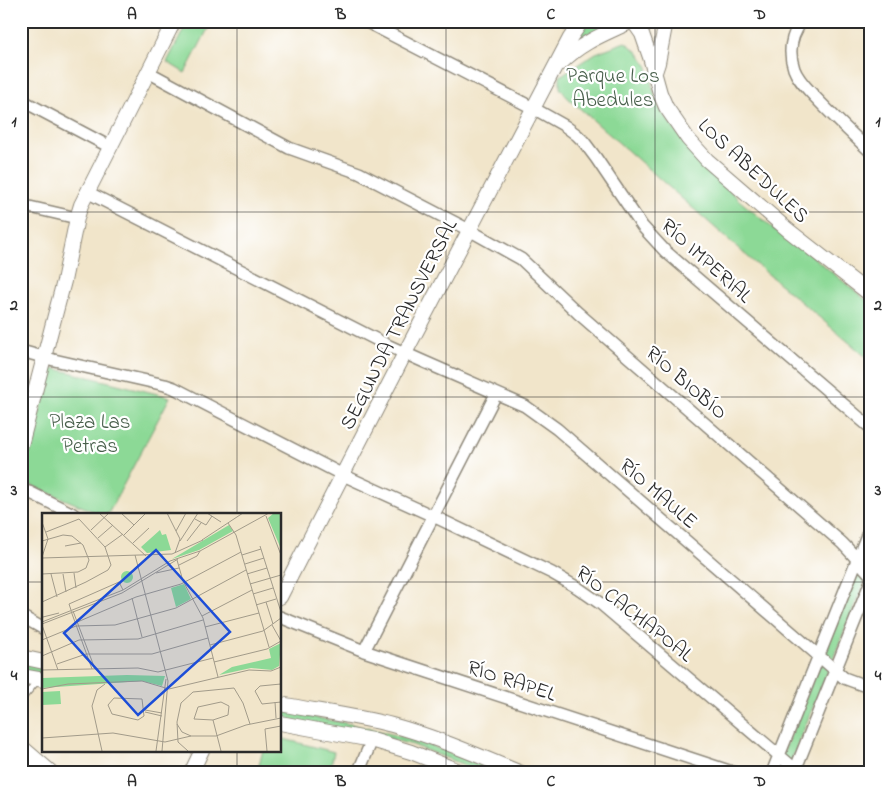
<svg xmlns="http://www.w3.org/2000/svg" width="892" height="794" viewBox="0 0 892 794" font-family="'Indie Flower',sans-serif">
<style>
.green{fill:#8cd996;stroke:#5c8260}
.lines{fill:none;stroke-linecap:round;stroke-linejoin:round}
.service-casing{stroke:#8e887a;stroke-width:8}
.minor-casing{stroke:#8e887a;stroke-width:14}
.tertiary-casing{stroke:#8e887a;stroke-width:16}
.primary-casing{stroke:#8e887a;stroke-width:20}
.service{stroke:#fff;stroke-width:5.5}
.minor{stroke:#fff;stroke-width:11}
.tertiary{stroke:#fff;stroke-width:14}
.primary{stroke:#fff;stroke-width:18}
.grid{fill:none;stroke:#2b2b2b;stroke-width:1;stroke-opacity:0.55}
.labels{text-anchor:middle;stroke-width:4.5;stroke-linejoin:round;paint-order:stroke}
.park-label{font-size:21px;fill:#485f4b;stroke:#fff}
.street-label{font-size:21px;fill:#2b2b2b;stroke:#fff}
.inset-road{fill:none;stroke:#a29b8a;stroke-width:1}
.view{fill:#1d4ed8;fill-opacity:0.15;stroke:#1d4ed8;stroke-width:2.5}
.inset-edge{fill:none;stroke:#2b2b2b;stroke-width:2.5}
.neatline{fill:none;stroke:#2b2b2b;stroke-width:2}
.grid-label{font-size:16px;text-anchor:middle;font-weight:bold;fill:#2b2b2b}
</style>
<rect width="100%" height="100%" fill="#fff"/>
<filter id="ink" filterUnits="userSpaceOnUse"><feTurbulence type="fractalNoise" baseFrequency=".02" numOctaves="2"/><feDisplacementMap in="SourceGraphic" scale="10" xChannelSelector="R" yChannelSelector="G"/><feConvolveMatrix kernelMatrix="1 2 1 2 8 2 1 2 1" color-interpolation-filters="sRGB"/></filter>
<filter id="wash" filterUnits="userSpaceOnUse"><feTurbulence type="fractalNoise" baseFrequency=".0096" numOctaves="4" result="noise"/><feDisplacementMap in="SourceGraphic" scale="20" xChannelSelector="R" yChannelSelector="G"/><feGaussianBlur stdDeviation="1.12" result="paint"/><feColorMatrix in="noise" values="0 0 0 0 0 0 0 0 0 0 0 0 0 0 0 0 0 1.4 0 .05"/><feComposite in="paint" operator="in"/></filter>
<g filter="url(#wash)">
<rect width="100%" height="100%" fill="#f1e5ca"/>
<path class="green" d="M188,21H212L185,73L167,62Z
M589,21H617L579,38H576Z
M625,42L638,52L648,67L652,86L659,108L681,138L703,163L740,201L775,230L812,256L871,304V361L755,263L567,97L560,88V76L596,53Z
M52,368L170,397L108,514H100L28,484L21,477Z
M871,539V566L786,773H775Z
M21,661L44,665V675L21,671Z
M280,711L350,724L419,741L501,773H485L413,745L370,734L280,719Z
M280,738L334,752L329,773H257L263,750H280Z"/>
</g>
<g filter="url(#ink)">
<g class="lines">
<g class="service-casing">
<path id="service" d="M21,700L38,680"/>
</g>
<g class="minor-casing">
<path id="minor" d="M157,21L171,29
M365,21L533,108L565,126L577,135L584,142L596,158L642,226L665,251L871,428
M802,21C791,35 788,52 794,69C798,80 807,88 815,97C833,116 852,134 871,152
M148,72L289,148L359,173L469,230L521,259L578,313L842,543C852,553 861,564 871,575
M21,100L110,147
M87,192L389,346L420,360L525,406L557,429L835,670L844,678L871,688
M21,205L77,218
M21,351L54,360L165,385L174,388L343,475L433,516L552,573L578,588L601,604L795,769L804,773
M21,490L29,492L73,514
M21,616L44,629
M280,617L364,651L735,773
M364,651L496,394
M358,773L372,740
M772,773L871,525
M794,773L871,581"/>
</g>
<g class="tertiary-casing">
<path id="tertiary" d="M633,21L642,34L650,57L660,93L666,107L688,139L707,160L788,230L871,295
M561,63C583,41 605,34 632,21
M655,72L658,63L666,21
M21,445L64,281L77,218L81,205L174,21
M280,597L405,353L570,38L582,21
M21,657L44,662
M21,676L44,680
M280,704C317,711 356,716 392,725C436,737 479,756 521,773
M280,723L372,740L411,752L464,773
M191,773L202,750"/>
</g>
<g class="primary-casing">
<path id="primary" d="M21,749L49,773"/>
</g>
<use href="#service" class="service"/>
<use href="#minor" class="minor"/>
<use href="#tertiary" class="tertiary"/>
<use href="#primary" class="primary"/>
</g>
</g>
<path class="grid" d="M237,21V514M446,21V773M655,21V773M21,212H871M21,397H871M21,582H44M280,582H871M237,750V773"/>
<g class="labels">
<g class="park-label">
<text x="613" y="82">Parque Los<tspan x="613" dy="24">Abedules</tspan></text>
<text x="90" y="428">Plaza Las<tspan x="90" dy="24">Petras</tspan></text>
</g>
<g class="street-label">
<text transform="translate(754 170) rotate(43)" y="7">LOS ABEDULES</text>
<text transform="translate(707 260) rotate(42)" y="7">RÍO IMPERIAL</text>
<text transform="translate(398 324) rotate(-63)" y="7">SEGUNDA TRANSVERSAL</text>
<text transform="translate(687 382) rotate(41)" y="7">RÍO BIOBÍO</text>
<text transform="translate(659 493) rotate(41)" y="7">RÍO MAULE</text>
<text transform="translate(635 613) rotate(38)" y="7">RÍO CACHAPOAL</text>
<text transform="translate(512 680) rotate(18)" y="7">RÍO RAPEL</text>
</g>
</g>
<g transform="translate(42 513)">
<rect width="239" height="239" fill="#f1e5ca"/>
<path d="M232,0H239V36L226,5ZM187,12L191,18L157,37L130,46ZM118,17L120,22L124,21L129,37L105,40L99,34ZM79 64a6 6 0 1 1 12 0a6 6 0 1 1-12 0ZM142,71L149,86L134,94L129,75ZM239,130L237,153L230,157L209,155L177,162L190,154L229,145L227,136ZM85,162L123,163L120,173L100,168L0,175V165ZM18,178L19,191L0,192V179Z" fill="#8cd996"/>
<path class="inset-road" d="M57,0L104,43M79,0L92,12M125,0L138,26L133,40M165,0L179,9M224,3L239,42M153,6L164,12L170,3M0,9L6,26L0,44M186,10L194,22L227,134M49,17L67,0M134,18L144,0M82,22L104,0M56,25L71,12M160,27L201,0M0,28L21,22L30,23L41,32L47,47L44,55L36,59L0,61M138,28L156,0M145,28L159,10M91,30L107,15M23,33L39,30M218,33L239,99M63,34L81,21M93,42L126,168L120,238M200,42L219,36M0,45L130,41L161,27M135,47L141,68L161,105L176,164M203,51L222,45M137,52L155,43L158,38M32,60L34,75M114,60L137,55M9,61L15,84M21,61L24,79M205,61L225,55M208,71L239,62M211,81L231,75M90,85L100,124M0,89L44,69L66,57L69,52L63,34L37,6L4,19M224,89L231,111M214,92L234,86M29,97L27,91L77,69L81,77M29,98L50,156M31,98L53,156M160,103L210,77M1,104L17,100M0,109L81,77L128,48L158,38L227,0M33,110L94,84L139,71L199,39M0,111L80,80L136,46M0,112L16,157M163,114L217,100M0,127L34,113L73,112L134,95L204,57M168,132L221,118L239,105M0,143L37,127L96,126L161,107M172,149L225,136L239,128L230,112M15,151L44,141H110L166,125M0,157L96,155L116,159L171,145M239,171L218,173L213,178L220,191L239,189M0,176L26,171L100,168L127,176L207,157L229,158L239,154M72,185L100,186L102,203L96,207L70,201L66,192ZM179,189L187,193L186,202L171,207L152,206L156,194ZM233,189L234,205M103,197L120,200M103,199L120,203M171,207L179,238M135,211L140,219L149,223M0,225L71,220L123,229L149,223H174L204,212L239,205M60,238L50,193L55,177L63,171M114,238L124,166M146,238L136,229L135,209L139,190L151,179L192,175L201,190L208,211M225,238L223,216L239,213"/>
<path class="view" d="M114,37L188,119L96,202L22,120Z"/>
<rect width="239" height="239" class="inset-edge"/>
</g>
<rect width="892" height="794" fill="none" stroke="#fff" stroke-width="55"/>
<rect x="28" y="28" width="836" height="738" class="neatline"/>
<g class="grid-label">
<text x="132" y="19">A</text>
<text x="341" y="19">B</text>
<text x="551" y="19">C</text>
<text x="760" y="19">D</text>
<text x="14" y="126">1</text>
<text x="878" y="126">1</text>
<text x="14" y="310">2</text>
<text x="878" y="310">2</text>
<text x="14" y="495">3</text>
<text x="878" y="495">3</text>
<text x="14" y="680">4</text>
<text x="878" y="680">4</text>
<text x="132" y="786">A</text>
<text x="341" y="786">B</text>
<text x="551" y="786">C</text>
<text x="760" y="786">D</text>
</g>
</svg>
